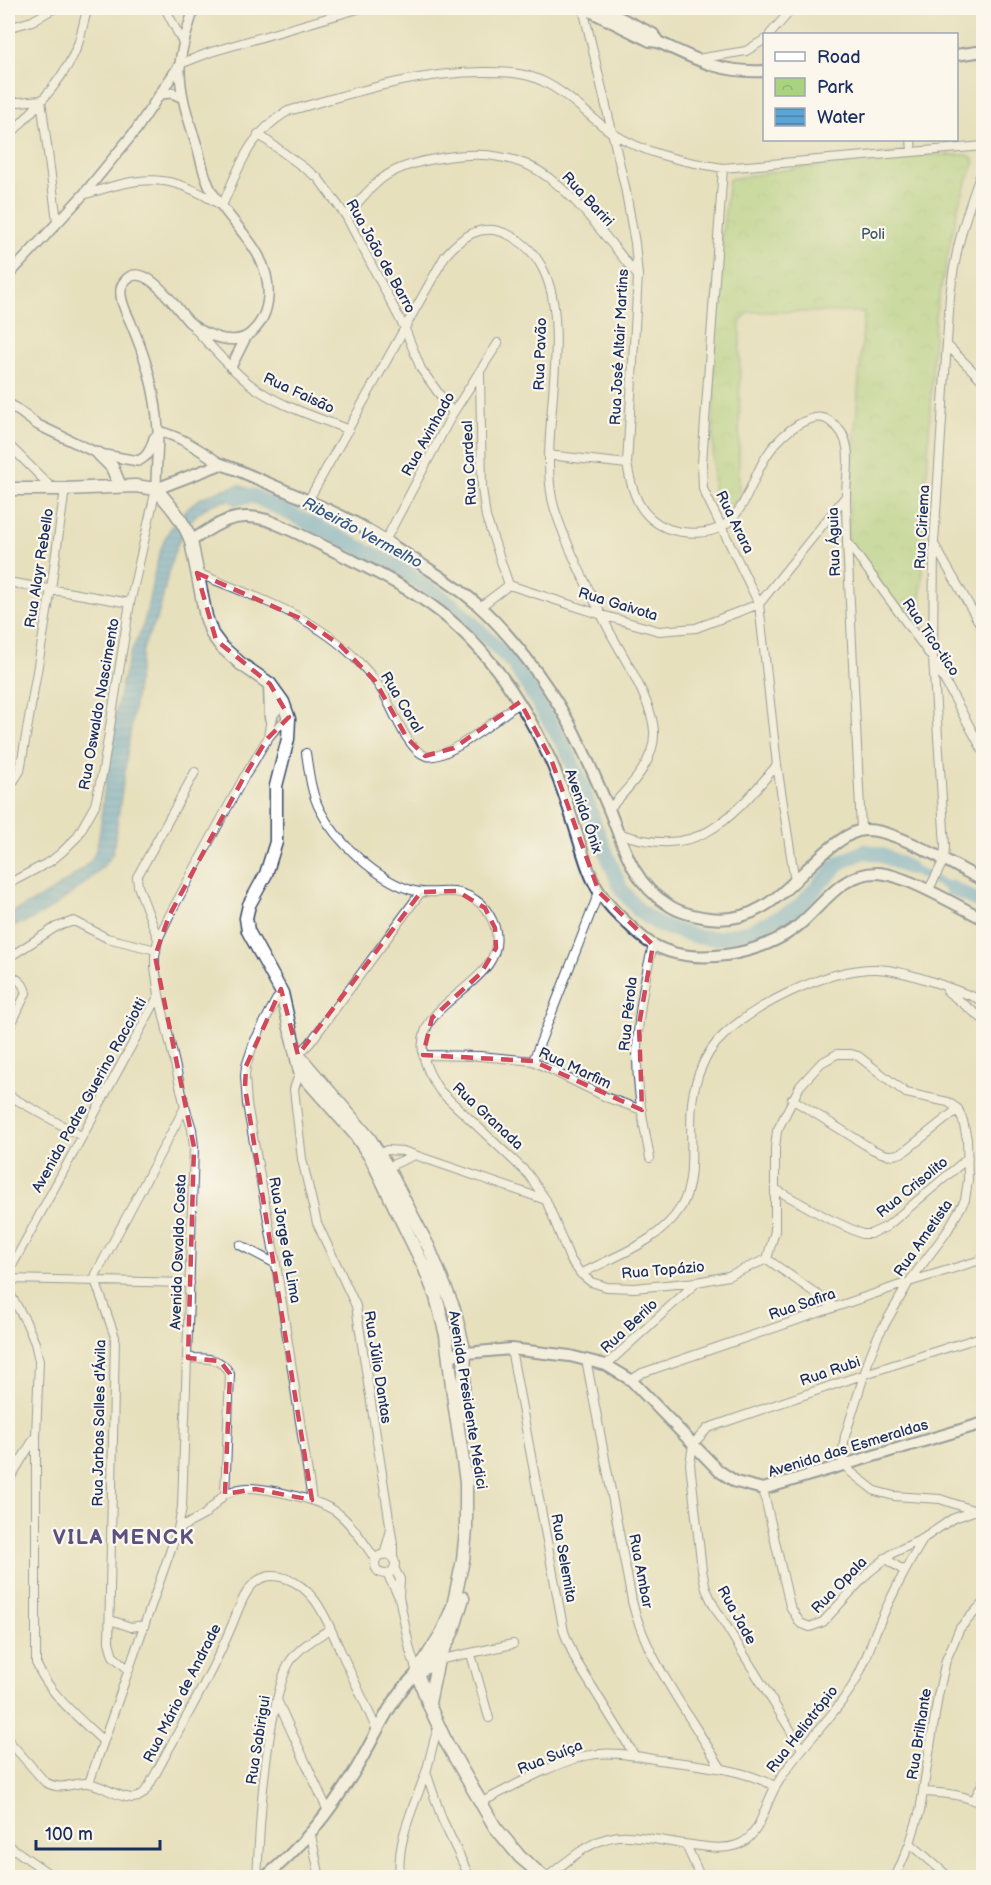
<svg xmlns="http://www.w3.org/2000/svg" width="991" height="1885" viewBox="0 0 991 1885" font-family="'Balsamiq Sans',sans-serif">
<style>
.park{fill:url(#park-crowns);stroke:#62816e;stroke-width:1.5}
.water{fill:url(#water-rules);stroke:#3b6a98;stroke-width:1.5}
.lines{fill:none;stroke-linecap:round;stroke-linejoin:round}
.canal{stroke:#5ba4d3;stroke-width:9}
.river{stroke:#5ba4d3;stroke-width:15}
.minor-casing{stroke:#3a4a6c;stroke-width:10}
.tertiary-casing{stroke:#3a4a6c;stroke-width:12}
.secondary-casing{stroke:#3a4a6c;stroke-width:14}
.primary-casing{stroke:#3a4a6c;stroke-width:15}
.minor{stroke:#fff;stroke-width:8}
.tertiary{stroke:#fff;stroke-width:9}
.secondary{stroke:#fff;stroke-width:10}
.primary{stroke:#fff;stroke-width:12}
.marked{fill:none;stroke:#d1495b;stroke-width:4.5;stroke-dasharray:12 8;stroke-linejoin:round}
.labels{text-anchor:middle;stroke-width:4.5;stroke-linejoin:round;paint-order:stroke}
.street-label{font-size:15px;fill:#1b2f5e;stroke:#fbf7ec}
.park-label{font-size:15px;fill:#3e5866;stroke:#fbf7ec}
.water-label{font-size:16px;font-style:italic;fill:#315887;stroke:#fbf7ec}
.district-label{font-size:21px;font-weight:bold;letter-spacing:1.5px;fill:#5a5283;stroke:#fbf7ec}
</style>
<defs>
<pattern id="park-crowns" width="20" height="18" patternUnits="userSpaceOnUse" patternTransform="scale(1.5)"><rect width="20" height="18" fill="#a9d37f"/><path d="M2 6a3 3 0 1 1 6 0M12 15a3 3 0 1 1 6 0" fill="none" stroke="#91b570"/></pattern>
<pattern id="water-rules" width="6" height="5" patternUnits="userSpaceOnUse" patternTransform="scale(1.5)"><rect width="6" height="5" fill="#5ba4d3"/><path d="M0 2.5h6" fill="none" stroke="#4a86ae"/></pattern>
</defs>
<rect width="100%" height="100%" fill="#fbf7ec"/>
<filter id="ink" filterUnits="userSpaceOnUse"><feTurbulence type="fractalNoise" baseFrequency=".0167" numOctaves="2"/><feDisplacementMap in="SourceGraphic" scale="12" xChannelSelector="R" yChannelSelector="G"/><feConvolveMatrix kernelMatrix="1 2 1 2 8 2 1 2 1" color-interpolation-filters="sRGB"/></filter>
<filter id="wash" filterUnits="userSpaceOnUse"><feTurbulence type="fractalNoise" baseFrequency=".008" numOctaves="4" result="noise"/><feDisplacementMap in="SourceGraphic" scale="24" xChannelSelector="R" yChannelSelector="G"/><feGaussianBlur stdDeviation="1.35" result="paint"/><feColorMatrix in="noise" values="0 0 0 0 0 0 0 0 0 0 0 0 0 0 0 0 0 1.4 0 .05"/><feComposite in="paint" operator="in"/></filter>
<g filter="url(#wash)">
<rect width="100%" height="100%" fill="#e7e0bd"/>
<path class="park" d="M885,154L969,155L975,161L959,203L935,316L921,596L923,636L847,541L864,312H749L740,322L739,497C733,507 717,511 713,497L714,301L729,179Z"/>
<path class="water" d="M239,485L252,490L254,496L247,501C177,492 172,564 159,613C156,622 151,629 147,638C143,646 142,656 140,665L113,853C102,874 49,913 26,922C20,924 13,925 8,927V913C32,905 74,879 91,860C101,847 101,811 104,793C111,748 115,699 130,655C134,644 141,633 144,622C152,593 155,550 172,526C189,500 211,491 239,485Z"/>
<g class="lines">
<path class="canal" d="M909,868L951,888"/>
<path class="river" d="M236,498L254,496L397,566L454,606L514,664L565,747L582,784L594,823L621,889L639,911L659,925L698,937L718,938L752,930L796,909L840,863L865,851L882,855L909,868
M951,888L984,904"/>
</g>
</g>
<g filter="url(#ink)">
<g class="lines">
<g class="minor-casing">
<path id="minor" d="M165,8L184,45
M583,8L625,187L635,243L638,276L627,464C632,492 639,518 669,529C685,534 708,535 723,526C745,512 751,482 764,460C773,444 792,424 811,419C819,416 826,418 832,423C856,439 846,472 846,496C846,511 847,526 847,541L861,829
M8,28L32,21L55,8
M770,34L793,8
M697,59L746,51L764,40
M180,64L211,52L361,8
M8,103L41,100L57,221
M258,134L318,178L346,216L405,329L421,369L453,413
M8,137C33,110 65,80 78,44C82,32 84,19 88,8
M911,140L912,151
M723,168L702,463L703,489L759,604L777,765L795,882
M83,195C143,176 167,171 222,206C240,166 248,135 288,111C353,93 417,72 484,72C503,72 524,72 542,81C568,93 588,116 611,132C644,154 685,162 723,168L984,146
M346,216C358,203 370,187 384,177C410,159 470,151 500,157C518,160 535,167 549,178C581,201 612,246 638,276
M195,329C213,348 230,369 251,385C279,406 317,417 349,430
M947,345L984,382
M480,374L482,488L486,517L509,585
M8,444L53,489
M548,455L627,464
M308,501L445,256C461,237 481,222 507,234C597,275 530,434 555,510C568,550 592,596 611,634C625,659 654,706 654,733C655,763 628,788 609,809
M385,541L453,413L498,343
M848,543L933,659L984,753
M934,544L984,631
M197,573C253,596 315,616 357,660C367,670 376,681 383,692C392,708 408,751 426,756C446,762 502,715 520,702
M8,582L130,603
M480,607L509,585L602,615L659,631L696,628L759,604L846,496
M268,737L271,718L283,702
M306,753C309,772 311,793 320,810C336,842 377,879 411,890C438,898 454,882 481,904C487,910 492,918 495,927C513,997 375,998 440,1091L528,1174L546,1200L570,1259L581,1274L591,1282L607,1287L634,1288L697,1282L728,1276L767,1259L775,1231V1148L777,1131L800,1086L821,1063L837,1054H851L858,1056L906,1093L948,1102L958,1109L963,1121L967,1139L968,1180L965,1200L946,1233L909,1282L878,1336L870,1356L845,1436L842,1456L845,1465L852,1473L875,1491L894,1496L940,1499L973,1510
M8,790L20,771L51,589L65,489
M618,833C698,861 729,821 777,765
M8,884L51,861L62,852L77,837L95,805L103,770L130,603L156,489
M928,891L944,860L945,846L933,659L934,543L950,296C955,247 967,211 984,165
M158,939L138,886L137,877L195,772
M8,958L56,927L74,921L107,938L156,950
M8,974C17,979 24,982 26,993L8,1031
M947,991L984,1020
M282,993L276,1000L254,1042L246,1066L245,1076L247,1104L276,1264L312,1500
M298,1055L310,1043L421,892
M423,1055L480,1056L533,1061L608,1098L642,1110
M533,1061L599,892
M300,1072L294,1089L302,1159L317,1223L356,1306L393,1544V1559
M8,1095L81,1136
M792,1099L872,1149C884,1155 893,1158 905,1151L958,1109
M377,1155L387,1150L403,1151L546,1200
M650,1158C646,1136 641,1113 639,1090C633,1041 641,992 653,945
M383,1169L415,1155
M775,1189L829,1219L862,1234H870L886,1227L968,1158
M240,1245L276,1264
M767,1259L835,1307
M8,1273L159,995
M581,1274C616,1255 660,1242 681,1207C700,1175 685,1123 695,1086C699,1070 706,1055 717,1042C750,1006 826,969 875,969C904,969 956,990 984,1001
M8,1279L190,1283
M8,1290L26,1322L35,1343L39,1361L36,1436V1663C50,1695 78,1717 103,1741
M511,1349L564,1632L575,1659L635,1756
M586,1359L632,1601C645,1657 691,1718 721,1768
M606,1365L697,1282
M631,1380L642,1373L909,1282L984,1259
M8,1458L19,1463
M8,1482L35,1437
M763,1489L790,1606L800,1623L810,1627L823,1622L869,1572L893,1553L924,1538L952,1519L984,1507
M225,1494C232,1491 239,1488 247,1488C269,1488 323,1500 339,1514C354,1526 365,1545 376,1560
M178,1529L204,1515L225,1494L230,1374C221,1357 206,1358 188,1358
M375 1564a10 10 0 1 1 20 0a10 10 0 1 1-20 0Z
M384,1555L390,1533
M885,1558L904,1571
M394,1568L400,1579L399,1597
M387,1574L399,1597L410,1650L417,1672
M110,1620L131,1627L144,1625
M471,1654L489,1718
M438,1660L513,1644
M129,1670L113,1656L109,1642L115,1337L95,1280L96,1274L185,1107
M277,1700L328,1811
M8,1740L45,1782C64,1792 70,1782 87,1783C102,1784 117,1798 133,1798C142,1798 146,1790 150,1784C178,1731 209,1680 232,1625C238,1611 244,1590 257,1581C276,1568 301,1583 313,1598C324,1611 330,1628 337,1643C350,1672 364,1701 377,1730
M802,1749L714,1606L706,1589L702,1570L690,1464L693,1444L708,1428L865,1374L984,1336
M426,1772L442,1819L470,1878
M89,1783L178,1529L182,1507L194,1147L192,1129L185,1107L159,995L155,967V956L158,939L169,916L244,777C259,757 266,731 289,719
M923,1792C944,1793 966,1794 984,1806
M974,1800L984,1780
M480,1803C514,1786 549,1765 585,1756C610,1750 635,1756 659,1760C699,1765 739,1768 775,1786
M311,1835L320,1878
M910,1843L950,1878
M8,1845L55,1878
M686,1845L701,1878
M257,1878C260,1821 263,1764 275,1708C279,1692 282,1674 291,1660C301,1646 316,1638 330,1629
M400,1878C396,1840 414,1807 426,1772C431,1757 432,1742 439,1727
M546,1878C570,1859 597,1833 629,1836C650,1837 671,1843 692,1845C707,1847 723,1850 737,1845C761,1837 764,1805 776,1786C797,1749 831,1721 853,1685C863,1669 869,1649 876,1631C890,1598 905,1569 924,1538
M895,1878L910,1843L920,1811L938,1696L946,1660L960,1628L984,1602"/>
</g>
<g class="tertiary-casing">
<path id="tertiary" d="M160,94L172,93L183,98
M8,276L83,195L136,130L180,64
M231,367L245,339
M8,403L38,425L99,454L138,461C148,457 151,448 154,438
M158,431C182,437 200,450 221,464
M156,489C156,469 158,449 158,430C156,390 145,356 130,321C125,310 116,292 124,282C144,256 178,311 189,322C204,335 235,348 251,333C261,324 267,311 268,297C271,252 233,227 212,192C204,178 202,164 198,149C189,121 179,94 180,65C181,46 189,26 194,8"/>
</g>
<g class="secondary-casing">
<path id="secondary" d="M584,8L650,41L658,42C698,60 719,73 764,71
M600,8L653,34L658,42
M956,55L984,51
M156,489L221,464L235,469C276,487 319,504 359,525C379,536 399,550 418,562C439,576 461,589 479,606C513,637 546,682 568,721C584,750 597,781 610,812C624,847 633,883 667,904C679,913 694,916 709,918C770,926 795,872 838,842C846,836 855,830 865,830C896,829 954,866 984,881
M191,541C218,523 234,511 267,520C293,530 317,543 342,555C379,574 418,592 450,620C493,657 525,706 549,757C562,784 571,815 580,844C585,860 590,878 600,893C608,905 619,916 629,925C636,932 643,939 652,944C693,968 763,955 799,925C823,905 841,873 877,873C905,874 957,906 984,919
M449,1362L450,1358L455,1354L511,1349L570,1356L606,1365L631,1380L719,1471L736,1482L763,1489L984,1423
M264,1878C303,1846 330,1812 356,1769C376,1736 389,1700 417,1673"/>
</g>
<g class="primary-casing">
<path id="primary" d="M99,454L112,467L120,486
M8,489H65L135,486L156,489C170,505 184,521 191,541L206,617L212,634L221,646L241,664L270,684L283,702L289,719L288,739L276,786V842L266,874L249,905L246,918L248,931L282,993L300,1072L355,1134L371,1158L425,1269L436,1297L446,1335L454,1402L466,1481V1530L463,1560L453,1606L443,1631L417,1673
M270,684L271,718
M299,1056L369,1138L387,1167L429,1248L454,1309L465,1353L462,1413
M421,1670L438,1660L453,1631L463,1598
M417,1673L429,1705L447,1744L495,1827L520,1857L545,1878
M429,1703L438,1660"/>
</g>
<use href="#minor" class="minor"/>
<use href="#tertiary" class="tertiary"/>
<use href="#secondary" class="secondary"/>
<use href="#primary" class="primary"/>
</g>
</g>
<path d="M0 0H991V1885H0ZM197,573L304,620L340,645L375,681L407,738L425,756L454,748L520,702L551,759L599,892L653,945L639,1025L642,1110L533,1061L423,1055L432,1018L481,973L496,948L495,928L485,908L457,891L421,892L298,1055L281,989L246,1066L245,1088L312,1500L255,1489L225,1494L230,1374L220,1361L188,1358L194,1147L155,956L169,916L244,777L267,739L289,717L270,684L216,640Z" fill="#e7e0bd" fill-opacity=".55" fill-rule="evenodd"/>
<path class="marked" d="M197,573L304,620L340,645L375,681L407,738L425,756L454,748L520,702L551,759L599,892L653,945L639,1025L642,1110L533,1061L423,1055L432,1018L481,973L496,948L495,928L485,908L457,891L421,892L298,1055L281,989L246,1066L245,1088L312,1500L255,1489L225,1494L230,1374L220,1361L188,1358L194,1147L155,956L169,916L244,777L267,739L289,717L270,684L216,640Z"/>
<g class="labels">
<g class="street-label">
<text transform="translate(588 199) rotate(47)" y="5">Rua Bariri</text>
<text transform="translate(381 256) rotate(61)" y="5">Rua João de Barro</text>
<text transform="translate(619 347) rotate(-87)" y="5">Rua José Altair Martins</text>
<text transform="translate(540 354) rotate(-88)" y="5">Rua Pavão</text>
<text transform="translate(299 393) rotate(25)" y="5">Rua Faisão</text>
<text transform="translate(428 434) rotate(-61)" y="5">Rua Avinhado</text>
<text transform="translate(469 463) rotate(-93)" y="5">Rua Cardeal</text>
<text transform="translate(735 522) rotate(64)" y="5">Rua Arara</text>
<text transform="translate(922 527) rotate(-87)" y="5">Rua Ciriema</text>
<text transform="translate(834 542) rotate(-92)" y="5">Rua Águia</text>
<text transform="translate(39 568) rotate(-81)" y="5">Rua Alayr Rebello</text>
<text transform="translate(618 604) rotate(17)" y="5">Rua Gaivota</text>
<text transform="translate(931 637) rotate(56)" y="5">Rua Tico-tico</text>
<text transform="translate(402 702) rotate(59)" y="5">Rua Coral</text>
<text transform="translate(99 704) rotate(-80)" y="5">Rua Oswaldo Nascimento</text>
<text transform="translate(584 811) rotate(71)" y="5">Avenida Ônix</text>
<text transform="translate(628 1014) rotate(-84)" y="5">Rua Pérola</text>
<text transform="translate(575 1068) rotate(25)" y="5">Rua Marfim</text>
<text transform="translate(89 1095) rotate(-61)" y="5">Avenida Padre Guerino Racciotti</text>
<text transform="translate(488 1116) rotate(43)" y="5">Rua Granada</text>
<text transform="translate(912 1187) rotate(-39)" y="5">Rua Crisolito</text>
<text transform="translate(923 1238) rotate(-55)" y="5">Rua Ametista</text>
<text transform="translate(285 1240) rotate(80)" y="5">Rua Jorge de Lima</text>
<text transform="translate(178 1252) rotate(-88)" y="5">Avenida Osvaldo Costa</text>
<text transform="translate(663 1270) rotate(-5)" y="5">Rua Topázio</text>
<text transform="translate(802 1304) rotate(-19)" y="5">Rua Safira</text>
<text transform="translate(629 1326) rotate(-43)" y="5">Rua Berilo</text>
<text transform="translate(378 1367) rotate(81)" y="5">Rua Júlio Dantas</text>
<text transform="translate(830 1371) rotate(-19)" y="5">Rua Rubi</text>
<text transform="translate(468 1400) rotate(81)" y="5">Avenida Presidente Médici</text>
<text transform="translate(99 1423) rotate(-89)" y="5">Rua Jarbas Salles d'Ávila</text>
<text transform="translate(848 1448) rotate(-17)" y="5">Avenida das Esmeraldas</text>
<text transform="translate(564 1558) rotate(80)" y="5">Rua Selemita</text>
<text transform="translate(641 1571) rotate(79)" y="5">Rua Ambar</text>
<text transform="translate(839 1585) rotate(-46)" y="5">Rua Opala</text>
<text transform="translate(737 1615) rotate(61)" y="5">Rua Jade</text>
<text transform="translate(182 1693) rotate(-63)" y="5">Rua Mário de Andrade</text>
<text transform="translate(802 1729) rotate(-52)" y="5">Rua Heliotrópio</text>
<text transform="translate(919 1734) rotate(-81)" y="5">Rua Brilhante</text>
<text transform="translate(258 1740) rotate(-81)" y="5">Rua Sabirigui</text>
<text transform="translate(550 1757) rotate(-22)" y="5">Rua Suíça</text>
</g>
<g class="park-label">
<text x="873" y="239">Poli</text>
</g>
<g class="water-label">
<text transform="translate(363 532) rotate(28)" y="6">Ribeirão Vermelho</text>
</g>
<g class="district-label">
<text x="124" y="1544">VILA MENCK</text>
</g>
</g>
<rect width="991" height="1885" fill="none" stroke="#fbf7ec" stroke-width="30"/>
<rect x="763" y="33" width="195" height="108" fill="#fbf7ec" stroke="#a1a7b3" stroke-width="1.5"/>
<rect x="775" y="52" width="30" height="9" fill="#ffffff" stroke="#a1a7b3" stroke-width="1.5"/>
<text x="817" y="63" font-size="18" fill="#1b2f5e">Road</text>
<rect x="775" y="78" width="30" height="18" fill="url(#park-crowns)" stroke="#a1a7b3" stroke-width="1.5"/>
<text x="817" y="93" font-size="18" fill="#1b2f5e">Park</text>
<rect x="775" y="108" width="30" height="18" fill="url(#water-rules)" stroke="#a1a7b3" stroke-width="1.5"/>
<text x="817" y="123" font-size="18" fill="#1b2f5e">Water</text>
<path d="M36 1840v9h124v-9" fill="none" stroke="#1b2f5e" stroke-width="3"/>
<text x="45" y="1840" font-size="18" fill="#1b2f5e" stroke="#fbf7ec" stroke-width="4.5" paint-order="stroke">100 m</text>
</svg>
